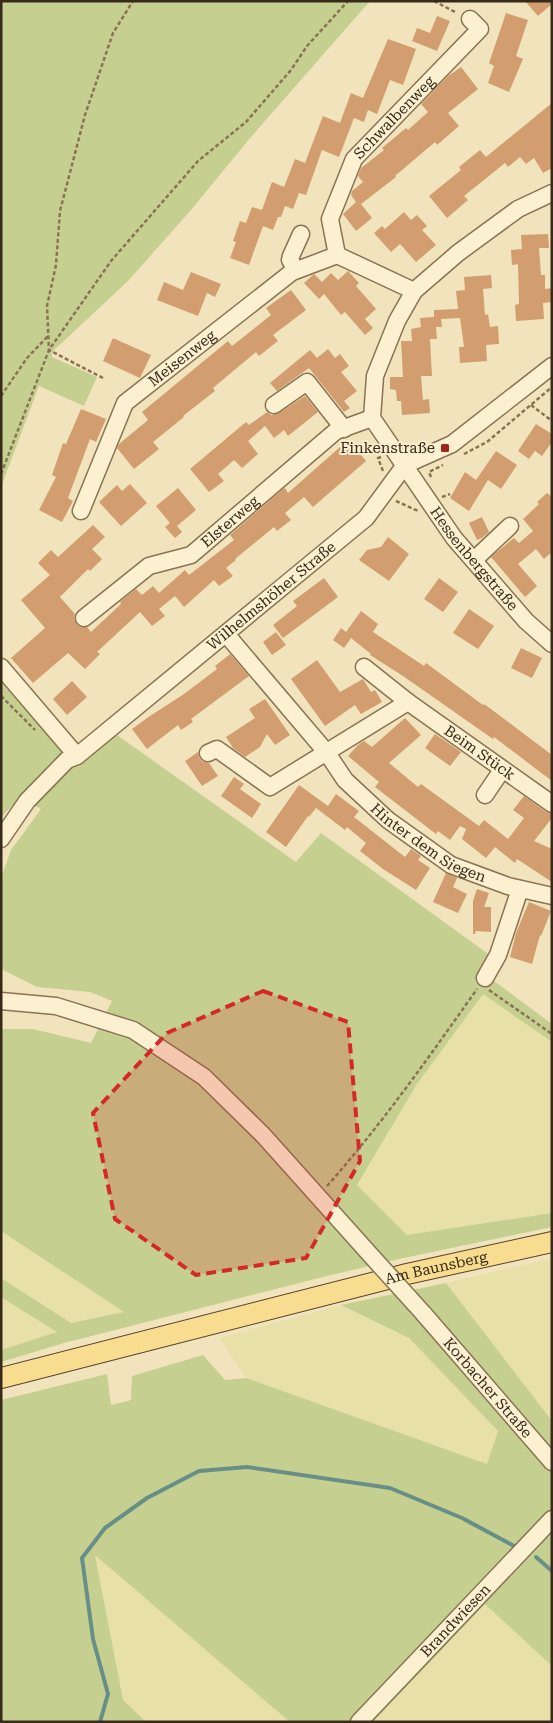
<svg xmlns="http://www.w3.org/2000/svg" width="553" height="1723" viewBox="0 0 553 1723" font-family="'Roboto Serif',serif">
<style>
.farmland{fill:#e7e0a9}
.green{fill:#c5cf90}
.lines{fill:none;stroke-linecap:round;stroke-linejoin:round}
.stream{stroke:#678f87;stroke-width:4}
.building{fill:#d29d6f}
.minor-casing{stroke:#897354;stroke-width:19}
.major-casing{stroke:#56412a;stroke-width:22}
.path{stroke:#897354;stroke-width:2.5;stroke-dasharray:4 2.5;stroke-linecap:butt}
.minor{stroke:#fbf0d0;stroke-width:16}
.major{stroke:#f8dc90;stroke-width:20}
.minor-bridge-casing{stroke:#897354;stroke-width:19;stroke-linecap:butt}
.minor-bridge{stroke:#fbf0d0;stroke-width:16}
.marked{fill:#d62828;fill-opacity:0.2;stroke:#d62828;stroke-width:4;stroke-dasharray:10 6;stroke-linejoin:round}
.poi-dot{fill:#9c2520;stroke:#f8edcc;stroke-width:2}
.labels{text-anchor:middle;stroke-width:4;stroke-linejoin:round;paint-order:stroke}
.street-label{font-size:15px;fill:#372a1a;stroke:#f8edcc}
.poi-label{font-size:15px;fill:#372a1a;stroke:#f8edcc;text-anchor:end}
</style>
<rect width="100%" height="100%" fill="#f1e4bc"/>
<path class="farmland" d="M483,993L552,1042V1213L407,1235L357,1185L417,1084Z
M1,1231L125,1312L71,1323L1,1278Z
M552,1258V1421L446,1283Z
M1,1297L58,1332L1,1350Z
M341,1305L409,1338L498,1431L487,1464L246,1378L219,1338Z
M95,1554L290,1722H146L123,1701Z
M485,1603L552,1666V1722H373Z"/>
<path class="green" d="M1,1H370L251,137L191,210L128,281L52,352V357L97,377L84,406L39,386L1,487Z
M1,683L69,752L5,813L1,818Z
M107,722L117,735L296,862L321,833L491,956L504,962L494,981L552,1024V1042L483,994L417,1084L357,1185L407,1235L552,1213V1227L399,1259L327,1276L64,1343L1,1362V1350L57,1332L1,1297V1278L71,1323L124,1312L1,1231V1029H33L91,1043L112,1001L90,992L37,987L1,969V878L11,850L41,809L27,801Z
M446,1283L552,1421V1666L485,1604L373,1722H290L95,1555L123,1700L146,1722H1V1400L107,1374L111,1405L131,1400L132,1376L203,1355L225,1380L246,1378L487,1464L498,1431L409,1338L341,1305Z"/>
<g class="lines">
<path class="stream" d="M536,1557L552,1571
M100,1722L108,1694L93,1639L82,1558L105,1528L147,1498L199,1471L247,1467L390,1488L462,1518L516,1547"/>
</g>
<path class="building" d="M525,1H552V4L538,16Z
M506,13L528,20L516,56L523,59L509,92L488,83L494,66L489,63Z
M437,16L450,21L437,51L412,41L417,28L430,33Z
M388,39L416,49L403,85L390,80L377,114L368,110L364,122L354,118L339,157L322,150L306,195L299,193L293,209L285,206L281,217H278L273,230L263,226L249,265L230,258L236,242L233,241L240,221L246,223L252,207L262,210L272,182L284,187L295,159L305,163L323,116L340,123L351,93L363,98Z
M461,67L478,89L448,113L459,126L437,145L435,142L395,176L396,177L361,204L372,218L356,231L343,214L356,202L351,195L352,191L363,182L358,176L361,168L384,150L382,148L406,128L408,130L428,112L421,104L448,76Z
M552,103V168L543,173L534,158L526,164L520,157L508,167L505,163L464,196L468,200L447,218L429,196L461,170L459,167L480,150L486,157Z
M404,212L411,220L417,215L427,226L422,230L436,245L416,262L400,244L391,252L374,233L382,226L385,229Z
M548,234L549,248H539L541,275H545V289L552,288V302L543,303L544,319L516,321L515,305L519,304L518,264L512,265L511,250L522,249L521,235Z
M348,271L359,283L356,286L376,309L365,319L373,328L365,335L345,312L341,315L324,294L319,299L304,283L314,274L322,282L331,273L338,280Z
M191,272L221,284L215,297L207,293L198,316L157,300L164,282L183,290Z
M491,275L492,288L483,289L485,315L488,314L490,327L498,326L499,344L486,345L487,361L460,363L459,347H464L460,318L441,319L442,327H436L437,339H430L432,376H421L423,400L429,399L430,413L402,415L401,401H397L396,390L390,389V377H403L401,341H412L411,329L421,327L420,318L434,317V310L458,309L456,291L465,290L464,277Z
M291,290L306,310L273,335L278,341L259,356L256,352L213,388L215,391L183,416L184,417L153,442L159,449L134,469L117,448L119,444L148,420L142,412L228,341L232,346L271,315L266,308Z
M113,338L151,355L140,378L103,361Z
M328,349L335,358L340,354L349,366L341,372L357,391L344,401L350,408L344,412L309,368L277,391L270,383L310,350L317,358Z
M305,396L318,412L288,436L284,430L274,438L265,426L248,441L258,454L242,468L234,460L218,474L224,481L209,492L190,469L246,422L249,425L267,412L271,415L279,413Z
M81,409L106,419L96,442L90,439L68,498L73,501L62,522L39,510L56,477L52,475L63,443L66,444Z
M536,424L552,434V442L542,456L535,451L529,459L518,451Z
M348,440L366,461L313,507L304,497L285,513L291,520L277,531L274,527L235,559L236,560L226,568L233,576L219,586L214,580L184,607L175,596L159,609L165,616L152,626L140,612L97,652L100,654L85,669L68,653L33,683L11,658L45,628L21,600L50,575L38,563L51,550L58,557L93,525L105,537L92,549L102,559L90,571L88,569L60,597L75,614L74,619L77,625L81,627H87L91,632L121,604L120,602L136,589L142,595L153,586L159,593L185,570L189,575L234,540L230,535L283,489L285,488L288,493Z
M496,451L517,465L501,489L488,480L469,511L450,498L465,472L476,480Z
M130,484L147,503L121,526L99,502L117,485L122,491Z
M178,488L196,510L177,526L182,532L175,538L165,527L170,523L156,506Z
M547,493L552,497V552L544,559L536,549L518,564L537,586L525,597L491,557L514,538L519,543L533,531L523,519L539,504L537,502Z
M482,517L489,532L482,538L477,540L469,523Z
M388,537L409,554L389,581L359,560L367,550L381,547Z
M324,578L338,597L283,638L273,625L297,606L293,601Z
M439,578L458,592L443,612L424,599Z
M469,609L494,626L478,649L453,633Z
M361,611L378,624L373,632L424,666L426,663L483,705L484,704L495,712L552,755V781L494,737L493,739L403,676L370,655L371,654L351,638L344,648L333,640L341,628L346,632Z
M276,632L286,645L272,655L263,642Z
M521,648L542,658L532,678L511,668Z
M230,654L249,676L191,719L193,722L181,730L178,725L147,749L132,729L150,716L184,694L217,669L215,666Z
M317,660L340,692L363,679L371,692L375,690L382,702L361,714L355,705L325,726L291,679Z
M72,681L87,697L67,715L53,699Z
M265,699L290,735L275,745L267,734L260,747L245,757L233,748L226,737L255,718L249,709Z
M405,718L421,735L389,763L418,787L421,784L479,826L484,820L508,839L524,818L513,810L524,796L546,812L552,814V818L534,841L552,849V882L517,859L515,863L495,847L486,858L462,839L466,829L460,826L450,840L438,831L436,834L375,787L379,782L348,756L358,745L364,741L372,747Z
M435,734L461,752L450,766L425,748Z
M198,752L199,757L202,761L209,763L218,776L202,786L185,761Z
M234,777L244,784L240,789L261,804L252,818L221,796Z
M299,785L328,806L336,794L359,811L354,817L405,857L411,849L421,856L418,860L430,868L416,890L383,869L360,851L366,843L347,827L345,830L316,808L309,817L308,816L286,847L266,832Z
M446,873L457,878L453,887L467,894L458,913L433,902Z
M477,889L489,893L484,907H491V932L476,931L475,934H473V901Z
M529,902L551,911L541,936L540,935L532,964L510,957L516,933Z"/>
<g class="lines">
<g class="minor-casing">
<g id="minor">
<path id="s1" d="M552,193L518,209L458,253L414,291L397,321L375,376L372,418L454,538L526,621L552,644"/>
<path d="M296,270L290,260L291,256L301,234"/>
<path id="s2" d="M414,291L337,255L330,219L354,159L480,29L470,19"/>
<path d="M274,405L307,382L344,429"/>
<path id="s3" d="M81,511L125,403L292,272L337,255"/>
<path d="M474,560L510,526"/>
<path id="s4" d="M84,618L149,566L191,555L336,431L372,418"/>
<path id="s5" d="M226,634L327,753L345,780L388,820L451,865L508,886L552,896"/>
<path d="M1,667L77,756"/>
<path d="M364,667L408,702"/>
<path id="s6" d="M208,753L217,749L270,787L408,702L552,804"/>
<path d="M485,795L502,770"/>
<path id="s7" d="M1,839L27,801L67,760L77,756L366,518L405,465L452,444L552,366"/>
<path d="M485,978L498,955L520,889"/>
<path d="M1,1001L56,1006L133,1030L204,1077L263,1135L366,1250"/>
<path id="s8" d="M423,1313L552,1462"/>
<path id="s9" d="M359,1722L552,1519"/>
</g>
</g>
<g class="major-casing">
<g id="major">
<path id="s10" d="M1,1378L407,1274L552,1242"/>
</g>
</g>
<path class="path" d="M434,1L457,13
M103,378L49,350L47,306L56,265L60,211L85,115L113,33L133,1
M1,396L27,358L49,335
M531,405L552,421
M464,454L487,442L552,387
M381,457L378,458L383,471
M1,474L49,350L111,261L198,161L246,122L291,70L307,46L348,1
M431,477L429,472L443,465
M442,497L450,494
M396,501L418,511
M1,696L35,730
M489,990L552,1034
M327,1186C382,1124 429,1057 477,989"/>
<use href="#minor" class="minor"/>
<use href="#major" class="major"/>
<g class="minor-bridge-casing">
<path id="minor-bridge" d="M366,1250L423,1313"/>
</g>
<use href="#minor-bridge" class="minor-bridge"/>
</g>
<path class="marked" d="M263,991L348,1022L360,1161L306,1258L196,1275L115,1219L93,1113L167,1033Z"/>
<rect class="poi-dot" x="440" y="443" width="10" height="10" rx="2.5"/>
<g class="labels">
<g class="street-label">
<text dy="5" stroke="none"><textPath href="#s2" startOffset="244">Schwalbenweg</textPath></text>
<text dy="5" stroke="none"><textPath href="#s3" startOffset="189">Meisenweg</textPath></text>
<text dy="5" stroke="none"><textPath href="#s4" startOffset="178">Elsterweg</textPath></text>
<text dy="5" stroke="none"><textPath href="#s1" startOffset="480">Hessenbergstraße</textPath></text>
<text dy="5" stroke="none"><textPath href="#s7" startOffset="366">Wilhelmshöher Straße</textPath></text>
<text dy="5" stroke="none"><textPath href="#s6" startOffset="325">Beim Stück</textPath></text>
<text dy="5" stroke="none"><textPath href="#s5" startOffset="294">Hinter dem Siegen</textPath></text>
<text dy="5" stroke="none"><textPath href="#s10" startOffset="449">Am Baunsberg</textPath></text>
<text dy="5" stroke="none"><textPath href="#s8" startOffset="99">Korbacher Straße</textPath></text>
<text dy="5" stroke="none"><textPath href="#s9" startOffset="140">Brandwiesen</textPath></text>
</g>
<g class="poi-label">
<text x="435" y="453">Finkenstraße</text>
</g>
</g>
<rect width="553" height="1723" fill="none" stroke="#372a1a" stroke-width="5"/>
</svg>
